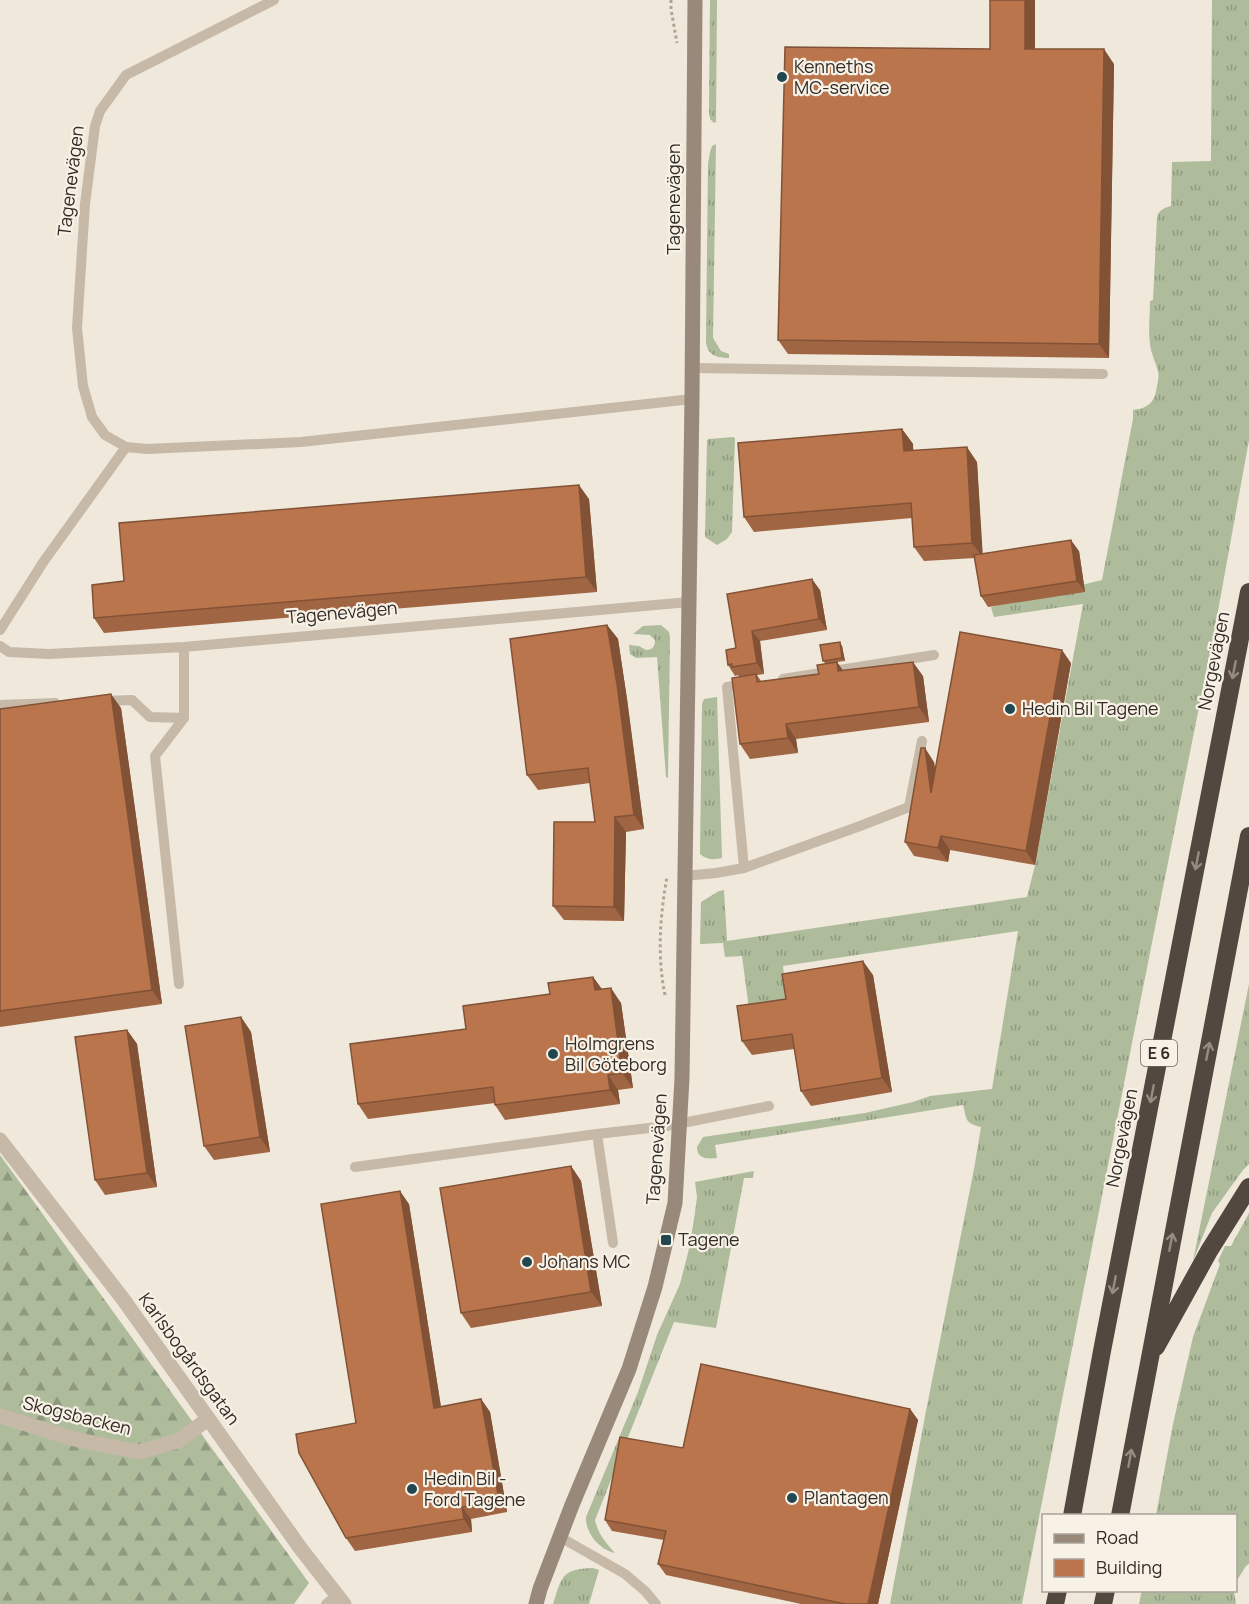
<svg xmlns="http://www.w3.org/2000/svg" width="1249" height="1604" viewBox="0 0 1249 1604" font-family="Manrope,sans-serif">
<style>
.grass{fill:url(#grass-tufts)}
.forest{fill:url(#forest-firs)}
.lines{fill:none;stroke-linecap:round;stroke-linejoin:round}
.path{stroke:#b1a392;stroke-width:3;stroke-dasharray:3 3;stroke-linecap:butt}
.lane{stroke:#c6b9a8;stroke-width:10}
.street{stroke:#c6b9a8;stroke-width:15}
.secondary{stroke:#99897a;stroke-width:15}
.highway{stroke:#53483f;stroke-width:18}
.wall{fill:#a06542}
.shaded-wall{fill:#825236}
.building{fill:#ba754d;stroke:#825236;stroke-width:1.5}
.oneway{stroke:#958c82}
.poi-dot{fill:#214750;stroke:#f7f1e6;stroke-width:2}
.labels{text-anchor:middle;stroke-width:4.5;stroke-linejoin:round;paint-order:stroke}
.shield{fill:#f7f1e6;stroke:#6e6760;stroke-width:1.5}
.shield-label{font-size:16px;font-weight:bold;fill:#332c27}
.poi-label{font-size:18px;fill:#332c27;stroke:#f7f1e6;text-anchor:start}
.street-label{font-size:18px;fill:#332c27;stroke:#f7f1e6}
</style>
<defs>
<pattern id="grass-tufts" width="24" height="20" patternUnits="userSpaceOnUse" patternTransform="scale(1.5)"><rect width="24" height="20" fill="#aebc9c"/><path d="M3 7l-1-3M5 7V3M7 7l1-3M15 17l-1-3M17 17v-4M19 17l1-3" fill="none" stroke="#8e997f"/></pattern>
<pattern id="forest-firs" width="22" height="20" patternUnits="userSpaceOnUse" patternTransform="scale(1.5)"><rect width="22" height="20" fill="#aebc9c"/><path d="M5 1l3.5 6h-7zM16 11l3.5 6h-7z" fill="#8e997f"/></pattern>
</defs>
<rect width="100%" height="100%" fill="#efe8db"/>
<path class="grass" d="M710,0H717L716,122L714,123L710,119L709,111Z
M1212,0H1249V440L1216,622L1131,1048L1022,1604H890L926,1411L974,1169L981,1127C964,1123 967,1119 963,1105L715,1145L717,1158C707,1159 697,1159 697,1147L703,1137L865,1113L913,1102L930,1096L992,1089L1018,931L783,966L785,985L795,1010L750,1017L742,956L725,957L723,943L700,944L701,902L719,891L724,890L727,941L1027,897L1035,865L1083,604L994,617L991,607L1102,580L1133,419V410C1149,408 1155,402 1157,386C1158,382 1159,376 1158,372C1156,362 1151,354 1150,344C1148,330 1150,316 1150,301L1153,300L1157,217C1159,210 1164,208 1171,206L1172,162L1211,161Z
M716,144L713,338L721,351L729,354V358C716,358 707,355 706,341L708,164L710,152L712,146Z
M733,437L735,438L732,532L727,539L717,545L705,537L707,440L709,439Z
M661,625L669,632L670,637L668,778L666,777L657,657L636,658L630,654L629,645L639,646L646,650C653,650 655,646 655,640L650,635L633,634L643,626Z
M717,697L722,858C714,860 707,860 700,854L702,704L704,699Z
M1249,984V1164L1243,1170L1212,1213L1193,1261Z
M754,1171L753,1178H744L716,1328L674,1322L595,1520C598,1534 606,1543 615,1553C600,1550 585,1533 586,1517L638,1392L657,1335L680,1284L689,1249L695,1213L697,1197L695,1182Z
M1249,1213V1564L1246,1566L1236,1582V1516L1156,1515L1173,1424L1193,1337L1220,1264L1218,1261L1225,1246H1231Z
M593,1568L599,1570L589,1604H553C562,1577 561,1569 593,1568Z
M1142,1590L1234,1591L1236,1604H1139Z"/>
<path class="forest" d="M0,1155L309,1583L294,1604H0Z"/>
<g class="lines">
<path class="path" d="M671,0V9L677,43
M665,995C657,957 660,915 667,877"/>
<path class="lane" d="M274,0L126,75L100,111L95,126L85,204L77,328L83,386L92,417L105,435L126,447L147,449L301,442L692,399
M692,368L1103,374
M0,630L44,561L126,447
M0,646L9,652L49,654L184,647L689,602
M783,679L934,655
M104,701L132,700L150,717L184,718
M0,705L55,703
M744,868L727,687L746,684
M684,876L716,873L744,868L860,826L909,807L922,741
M179,984L155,756L184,718V647
M597,1134L613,1243
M355,1167L597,1134L667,1126L769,1106
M560,1537L625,1574L645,1591L656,1604
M326,1604L337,1595"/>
<path class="street" d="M0,1140L123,1299L301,1549L344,1604
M0,1416L74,1439L139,1452L178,1441L208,1419"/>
<path class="secondary" d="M536,1604L540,1589L572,1505L629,1369L655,1287L675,1203L682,1078L692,399L695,0"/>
<path class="highway" d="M1156,1347L1209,1251L1249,1187
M1072,1516L1102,1351L1249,592
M1120,1516L1249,836
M1055,1604L1058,1590
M1103,1604L1106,1590"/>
</g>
<path class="wall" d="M990,0H1035V49L1114,64L1109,358L788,354L778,340L990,49Z
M902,429L913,444V450L977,462L982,553L1079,551L1085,592L988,607L981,596L975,558L924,561L914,547L912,518L754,532L744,517Z
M589,499L597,592L104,633L94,618L124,581Z
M820,590L827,630L760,641L764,674L757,675L761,681L819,674L825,663L823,661L842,646L845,661L837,662L843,671L923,676L929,722L796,739L798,753L750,759L740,744L739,677L738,675L735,676L728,665L736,648L727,594Z
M607,625L618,639L627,699L644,829L626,832L624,921L564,920L553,906L595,822L590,783L538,790L527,775Z
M1071,663L1035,865L950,850L948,862L914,856L905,842L934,762L935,768Z
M121,708L162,1004L0,1027V709Z
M873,975L892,1092L811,1106L801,1091L794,1049L752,1055L742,1041L786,999Z
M593,977L602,989L621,1003L633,1088L618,1090L620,1104L505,1120L495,1105V1103L368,1119L358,1104L550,994Z
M241,1017L251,1032L270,1152L214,1160L204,1146Z
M127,1030L137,1044L157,1187L105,1195L95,1180Z
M571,1166L581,1181L602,1306L471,1328L461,1313Z
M409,1204L441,1407L481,1399L490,1412L507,1512L471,1519L472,1532L355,1551L346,1538L356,1423Z
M910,1409L918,1420L878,1604H801L666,1575L658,1564L664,1540L612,1531L605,1520Z"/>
<path class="shaded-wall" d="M1025,0H1035V63L1025,49Z
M1104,49L1114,64L1109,358L1099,344Z
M902,429L913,444L914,465L904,451Z
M967,447L977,462L983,558L972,543Z
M579,485L589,499L597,592L586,577Z
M1071,540L1079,551L1085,592L1077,581Z
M812,579L820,590L827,630L819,619Z
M607,625L618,639L627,699L644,829L634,815Z
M752,631L760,641L764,674L757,663Z
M840,642L842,646L845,661L842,658Z
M1062,650L1071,663L1035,865L1026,851Z
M837,662L847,676L838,671Z
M913,662L923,676L929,722L919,707Z
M111,694L121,708L162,1004L152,990Z
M786,724L796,739L798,753L788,738Z
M925,748L934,762L940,807L931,793Z
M615,817L626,832L624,921L614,907Z
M941,836L950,850L948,862L938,848Z
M863,961L873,975L892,1092L882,1078Z
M593,977L603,991L595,990Z
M611,988L621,1003L633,1088L622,1073Z
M241,1017L251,1032L270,1152L260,1137Z
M127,1030L137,1044L157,1187L147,1173Z
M608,1075L618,1090L620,1104L610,1090Z
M571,1166L581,1181L602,1306L591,1292Z
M400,1191L409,1204L443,1420L434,1408Z
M481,1399L490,1412L507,1512L499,1500Z
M910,1409L918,1420L878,1604H868Z
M462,1507L471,1519L472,1532L464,1519Z"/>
<path class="building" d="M990,0H1025V49H1104L1099,344L778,340L785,47L990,49Z
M902,429L904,451L967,447L972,543L914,547L911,503L744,517L738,443Z
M579,485L586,577L94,618L92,585L124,581L119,523Z
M1071,540L1077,581L981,596L974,555Z
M812,579L819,619L752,631L757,663L732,667V664L728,665L726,650L736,648L727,594Z
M607,625L617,684L634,815L615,817L614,907L553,906L554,822H595L588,768L527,775L510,639Z
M960,632L1062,650L1026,851L941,836L938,848L905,842L921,748H925L931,793Z
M840,642L842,658L823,661L820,645Z
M837,662L838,671L913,662L919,707L786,724L788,738L740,744L732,678L756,674L757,682L819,674L817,665Z
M111,694L152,990L0,1011V709Z
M863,961L882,1078L801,1091L792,1034L742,1041L737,1006L786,999L782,974Z
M593,977L595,990L611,988L622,1073L608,1075L610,1090L495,1105L493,1087L358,1104L350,1044L466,1029L463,1006L550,994L548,983Z
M241,1017L260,1137L204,1146L185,1026Z
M127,1030L147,1173L95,1180L75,1037Z
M571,1166L591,1292L461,1313L440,1188Z
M400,1191L434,1408L481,1399L499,1500L462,1507L464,1519L346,1538L299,1453L296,1434L356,1423L321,1204Z
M701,1364L910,1409L868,1604H845L658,1564L666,1531L605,1520L620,1437L683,1448Z"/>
<defs><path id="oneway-shaft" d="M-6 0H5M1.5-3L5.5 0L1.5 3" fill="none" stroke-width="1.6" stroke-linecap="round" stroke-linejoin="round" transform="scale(1.5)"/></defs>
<g class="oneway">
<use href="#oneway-shaft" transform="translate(1234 670) rotate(101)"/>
<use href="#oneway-shaft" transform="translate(1197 861) rotate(101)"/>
<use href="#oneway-shaft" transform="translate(1208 1051) rotate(-79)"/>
<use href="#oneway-shaft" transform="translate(1152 1094) rotate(101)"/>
<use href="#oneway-shaft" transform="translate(1171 1242) rotate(-79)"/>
<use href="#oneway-shaft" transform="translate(1114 1285) rotate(101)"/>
<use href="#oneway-shaft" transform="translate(1130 1458) rotate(-80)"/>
</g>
<g class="poi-dot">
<circle cx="782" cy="77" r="6"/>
<circle cx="1010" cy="709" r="6"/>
<circle cx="553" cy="1054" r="6"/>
<rect x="660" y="1234" width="12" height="12" rx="3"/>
<circle cx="527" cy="1262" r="6"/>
<circle cx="412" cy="1489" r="6"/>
<circle cx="792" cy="1498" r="6"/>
</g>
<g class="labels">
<rect class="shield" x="1141" y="1040" width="36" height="26" rx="4.5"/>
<g class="shield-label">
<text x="1159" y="1059">E 6</text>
</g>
<g class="poi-label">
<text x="794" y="73">Kenneths<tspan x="794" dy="21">MC-service</tspan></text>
<text x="1022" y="715">Hedin Bil Tagene</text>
<text x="565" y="1050">Holmgrens<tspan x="565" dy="21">Bil Göteborg</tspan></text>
<text x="678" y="1246">Tagene</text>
<text x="539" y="1268">Johans MC</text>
<text x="424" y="1485">Hedin Bil -<tspan x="424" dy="21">Ford Tagene</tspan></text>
<text x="804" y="1504">Plantagen</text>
</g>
<g class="street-label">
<text transform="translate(71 181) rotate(-83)" y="6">Tagenevägen</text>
<text transform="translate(674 199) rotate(-90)" y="6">Tagenevägen</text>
<text transform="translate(342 613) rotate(-5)" y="6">Tagenevägen</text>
<text transform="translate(1214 661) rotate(-79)" y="6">Norgevägen</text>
<text transform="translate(1122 1138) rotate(-79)" y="6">Norgevägen</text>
<text transform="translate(657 1149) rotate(-86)" y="6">Tagenevägen</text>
<text transform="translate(189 1359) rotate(54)" y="6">Karlsbogårdsgatan</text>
<text transform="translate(77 1416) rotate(14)" y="6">Skogsbacken</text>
</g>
</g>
<rect x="1042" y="1514" width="195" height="78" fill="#f7f1e6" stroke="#a9a29a" stroke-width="1.5"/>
<rect x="1054" y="1534" width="30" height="9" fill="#99897a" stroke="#a9a29a" stroke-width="1.5"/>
<text x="1096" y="1544" font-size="18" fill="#332c27">Road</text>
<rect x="1054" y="1559" width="30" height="18" fill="#ba754d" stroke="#a9a29a" stroke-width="1.5"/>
<text x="1096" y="1574" font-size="18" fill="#332c27">Building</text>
</svg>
